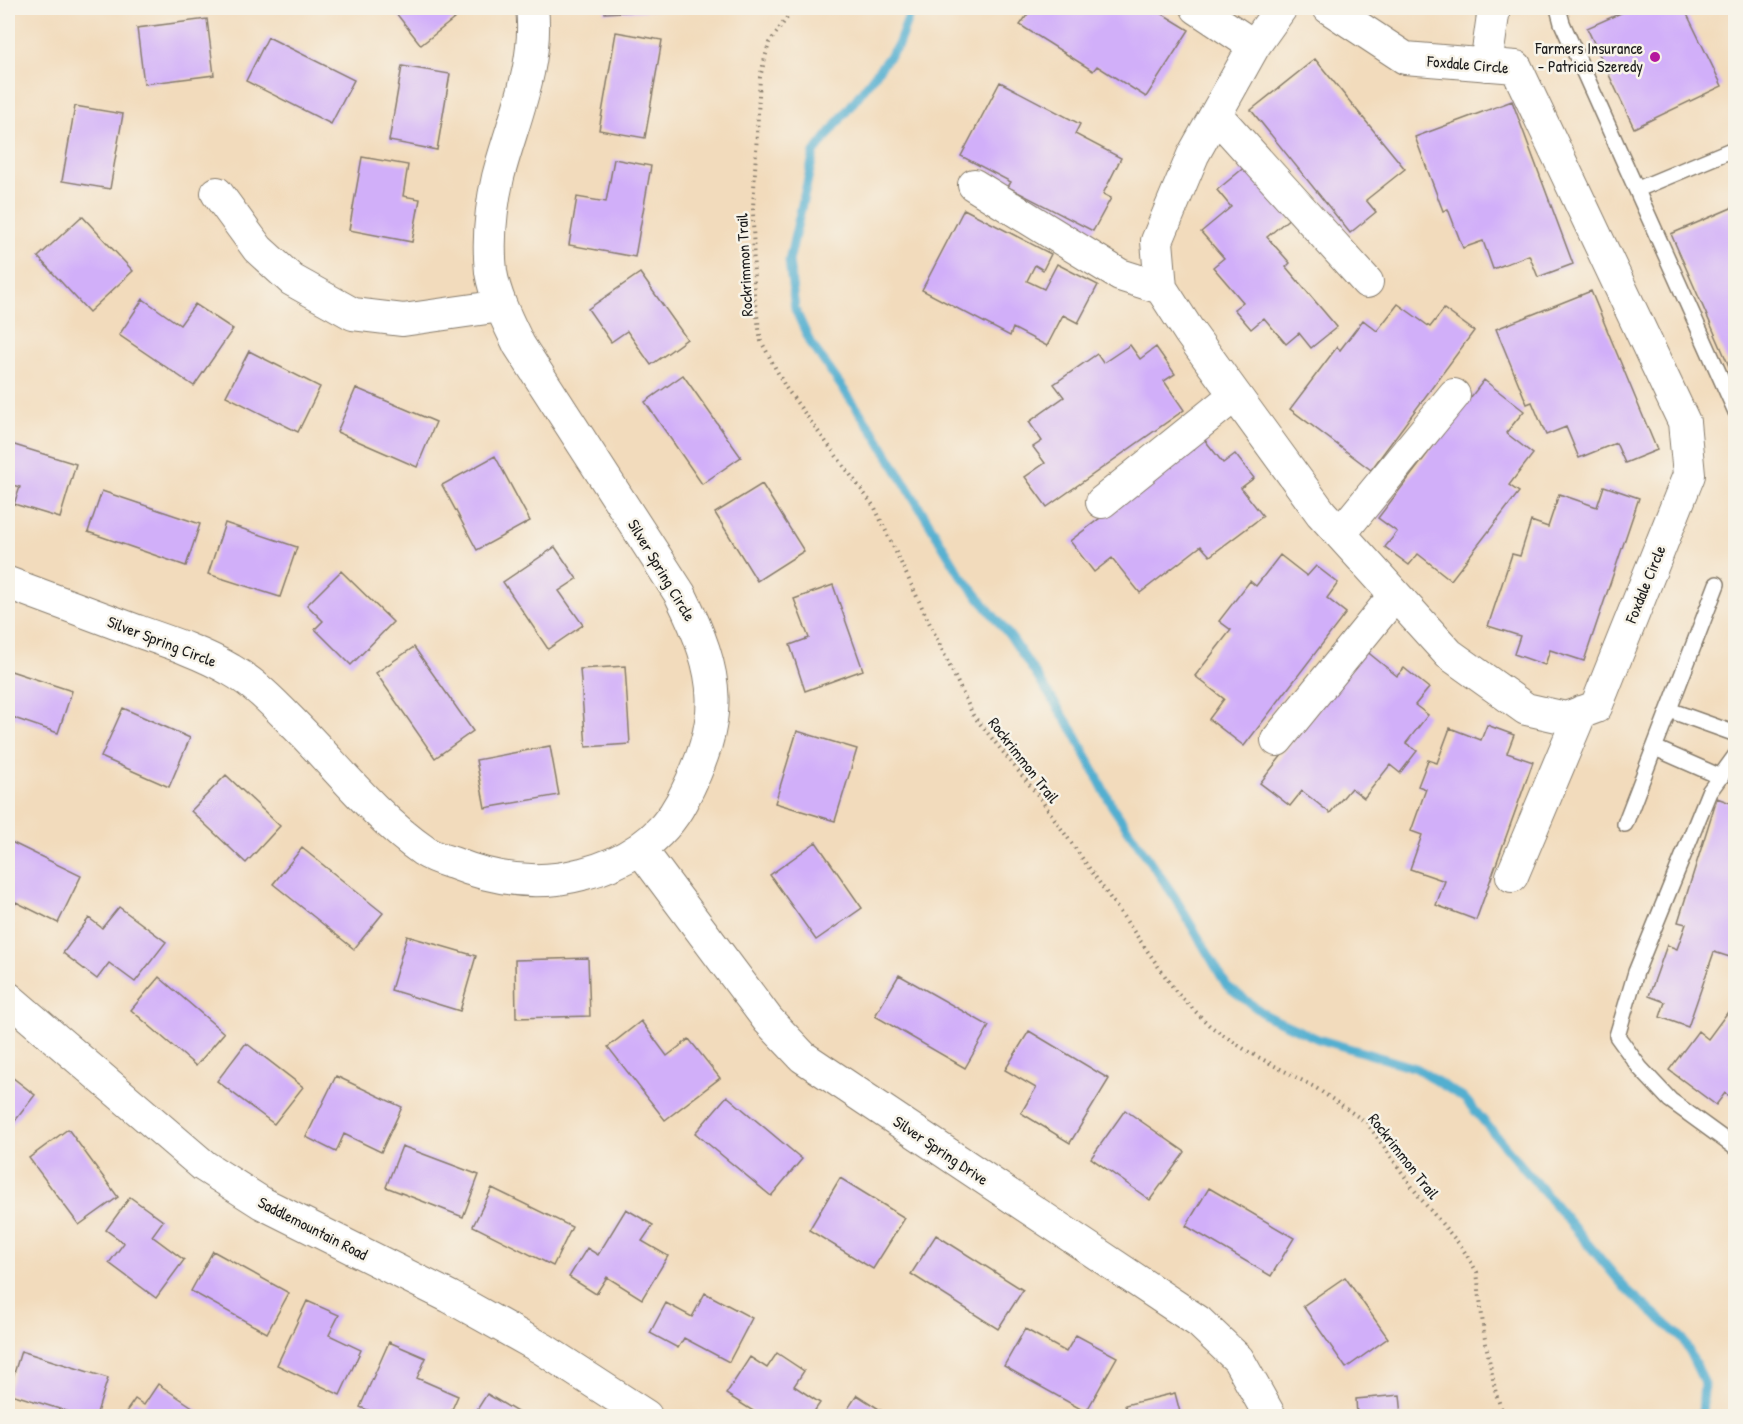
<svg xmlns="http://www.w3.org/2000/svg" width="1743" height="1424" viewBox="0 0 1743 1424" font-family="'Patrick Hand',sans-serif">
<style>
.lines{fill:none;stroke-linecap:round;stroke-linejoin:round}
.stream{stroke:#52afd0;stroke-width:9}
.building{fill:#d1aff9}
.service-casing{stroke:#877c6c;stroke-width:18}
.minor-casing{stroke:#877c6c;stroke-width:34}
.path{stroke:#877c6c;stroke-width:4;stroke-dasharray:1.5 4.5;stroke-linecap:butt}
.service{stroke:#fff;stroke-width:15}
.minor{stroke:#fff;stroke-width:32}
.poi-dot{fill:#b5179e;stroke:#f7f3e8;stroke-width:2}
.labels{text-anchor:middle;stroke-width:5;stroke-linejoin:round;paint-order:stroke}
.poi-label{font-size:16px;fill:#1c1c1c;stroke:#f7f3e8;text-anchor:end}
.street-label{font-size:16px;fill:#1c1c1c;stroke:#f7f3e8}
</style>
<rect width="100%" height="100%" fill="#f7f3e8"/>
<filter id="ink" filterUnits="userSpaceOnUse"><feTurbulence type="fractalNoise" baseFrequency=".0167" numOctaves="2"/><feDisplacementMap in="SourceGraphic" scale="12" xChannelSelector="R" yChannelSelector="G"/><feConvolveMatrix kernelMatrix="1 2 1 2 8 2 1 2 1" color-interpolation-filters="sRGB"/></filter>
<filter id="wash" filterUnits="userSpaceOnUse"><feTurbulence type="fractalNoise" baseFrequency=".008" numOctaves="4" result="noise"/><feDisplacementMap in="SourceGraphic" scale="24" xChannelSelector="R" yChannelSelector="G"/><feGaussianBlur stdDeviation="1.35" result="paint"/><feColorMatrix in="noise" values="0 0 0 0 0 0 0 0 0 0 0 0 0 0 0 0 0 1.4 0 .05"/><feComposite in="paint" operator="in"/></filter>
<g filter="url(#wash)">
<rect width="100%" height="100%" fill="#f2dbbc"/>
<g class="lines">
<path class="stream" d="M912,8L898,45L814,153L789,261L795,309L810,342L875,434L960,574L1013,640L1074,732L1112,806L1174,896L1227,986L1267,1016L1318,1039L1416,1068L1465,1099L1626,1289L1683,1339L1704,1382L1702,1416"/>
</g>
<g id="blocks">
<path class="building" d="M392,8H453L459,15L421,45Z
M605,8H660V10L605,13Z
M1032,8H1153L1189,30L1146,97L1097,66L1093,71L1020,25Z
M1632,8H1684L1722,86L1634,128L1587,28Z
M207,19L214,75L144,84L137,28Z
M616,32L662,40L645,138L599,130Z
M268,37L354,80L331,124L246,81Z
M1315,59L1405,169L1366,200L1376,212L1350,233L1251,110Z
M402,66L450,74L437,150L389,141Z
M1000,82L1080,124L1075,134L1121,158L1103,194L1111,198L1093,231L1008,187L1011,182L961,156Z
M1512,101L1573,264L1538,277L1529,255L1493,269L1483,241L1463,248L1448,209L1443,211L1415,137Z
M75,106L123,114L110,189L62,181Z
M362,157L408,165L403,196L420,199L412,242L349,230Z
M614,159L651,166L635,257L569,245L577,197L606,202Z
M1246,166L1291,217L1267,237L1290,263L1286,267L1337,327L1311,348L1299,333L1286,344L1264,318L1251,329L1234,309L1243,302L1213,267L1224,258L1201,232L1231,207L1217,190Z
M1736,206V382L1671,234Z
M964,209L1051,254L1043,270L1035,265L1027,281L1044,289L1057,264L1098,285L1078,323L1063,315L1047,346L1013,328L1010,336L922,290Z
M82,216L133,271L89,312L38,257Z
M640,273L687,339L651,365L627,331L611,342L588,309Z
M1591,291L1657,450L1625,463L1616,443L1579,458L1566,427L1546,435L1532,402L1527,404L1496,329Z
M143,299L180,325L195,304L233,329L194,386L119,335Z
M1398,304L1430,327L1444,309L1474,331L1371,470L1290,409L1337,347L1340,350L1363,320L1377,331Z
M1130,345L1140,359L1156,347L1175,374L1164,381L1184,410L1047,507L1025,477L1045,463L1033,447L1042,441L1029,422L1064,397L1054,384L1097,354L1103,363Z
M249,351L320,387L298,432L226,396Z
M683,375L741,457L702,484L645,402Z
M1484,380L1524,411L1506,433L1533,454L1509,485L1519,492L1451,580L1418,554L1409,565L1385,547L1397,532L1378,518Z
M356,388L436,422L417,467L337,432Z
M1204,439L1223,463L1235,454L1254,478L1241,488L1263,516L1210,556L1201,546L1140,593L1112,558L1094,572L1070,541Z
M8,443L76,464L60,518L14,504L20,487L8,484Z
M495,456L530,521L477,550L442,485Z
M762,484L804,551L757,581L715,513Z
M1604,486L1639,498L1584,661L1550,650L1545,665L1514,654L1520,636L1488,626L1512,554L1520,556L1531,521L1548,527L1559,494L1597,507Z
M102,491L200,524L186,566L88,532Z
M225,523L297,547L280,597L208,574Z
M555,547L577,579L559,591L583,625L548,649L503,582Z
M1280,555L1307,576L1316,566L1338,583L1327,598L1346,613L1244,746L1209,719L1224,699L1195,676L1231,630L1219,621L1250,581L1256,586Z
M341,571L393,622L351,665L315,629L323,621L307,605Z
M833,585L863,670L805,691L790,645L809,638L794,599Z
M414,647L473,731L435,758L376,673Z
M1365,650L1397,676L1404,668L1429,688L1415,705L1428,715L1406,743L1417,751L1400,773L1390,765L1364,798L1351,788L1330,813L1302,791L1290,806L1260,783Z
M625,666L630,744L586,747L580,669Z
M8,670L72,691L58,733L8,716Z
M123,708L190,738L169,787L101,757Z
M1487,725L1514,735L1507,753L1533,762L1476,920L1436,905L1445,881L1410,869L1422,835L1411,831L1426,789L1418,786L1428,760L1437,763L1450,728L1481,740Z
M797,731L857,749L835,821L775,803Z
M550,746L559,795L485,808L476,760Z
M226,775L280,826L246,863L191,811Z
M1717,798L1736,805V959L1714,952L1688,1027L1660,1017L1665,1002L1649,996L1667,945L1677,949L1686,924L1678,922Z
M9,841L81,876L58,923L16,902L10,914L8,912Z
M816,842L862,908L816,940L770,875Z
M302,848L383,913L354,949L273,884Z
M119,907L166,942L135,982L109,963L97,979L63,953L89,918L102,928Z
M407,936L476,956L460,1011L391,990Z
M588,958L590,1016L516,1018L515,960Z
M899,975L989,1026L965,1068L875,1016Z
M159,977L224,1033L196,1066L131,1010Z
M1736,1001V1101L1725,1093L1716,1105L1669,1070L1698,1031L1708,1039Z
M641,1021L667,1056L689,1039L720,1078L665,1120L608,1047Z
M1029,1031L1109,1079L1070,1143L1021,1113L1036,1088L1005,1070Z
M246,1043L303,1087L274,1124L217,1081Z
M8,1074L35,1095L8,1130Z
M336,1076L402,1107L381,1152L344,1134L336,1152L306,1137Z
M727,1096L802,1159L771,1196L695,1133Z
M1125,1110L1185,1152L1150,1200L1091,1158Z
M68,1129L118,1197L79,1225L29,1158Z
M402,1146L479,1175L463,1217L386,1187Z
M840,1178L905,1218L873,1269L809,1230Z
M492,1188L572,1227L553,1266L473,1226Z
M1209,1188L1294,1238L1271,1276L1186,1226Z
M130,1197L163,1221L152,1236L184,1260L156,1298L109,1263L124,1243L106,1230Z
M626,1209L653,1225L642,1241L668,1256L642,1299L607,1277L596,1294L569,1277L587,1248L598,1255Z
M936,1235L1023,1290L998,1329L911,1274Z
M213,1251L289,1293L267,1333L191,1291Z
M1345,1277L1388,1338L1346,1368L1303,1306Z
M705,1293L752,1318L729,1362L684,1338L678,1348L650,1333L666,1303L692,1317Z
M307,1301L339,1315L329,1335L361,1350L340,1395L277,1365Z
M1025,1329L1066,1352L1076,1335L1117,1357L1086,1412L1004,1366Z
M389,1342L426,1358L417,1378L458,1396L449,1416H382L360,1407Z
M21,1351L108,1378L96,1416H82L8,1393Z
M777,1353L804,1371L794,1386L820,1403L811,1416H761L726,1394L750,1357L767,1368Z
M158,1384L206,1416H123L135,1399L144,1405Z
M1175,1393L1181,1416H1128L1125,1405Z
M487,1394L524,1416H473Z
M857,1395L890,1416H843Z
M1400,1395L1402,1416H1357L1356,1399Z"/>
</g>
</g>
<g filter="url(#ink)">
<use href="#blocks" fill-opacity="0" stroke="#877c6c" stroke-width="1.5"/>
<g class="lines">
<g class="service-casing">
<path id="service" d="M1558,8L1562,23L1736,412
M1734,8L1736,11
M1638,189L1736,148
M1669,710L1736,734
M1655,748L1721,777
M1736,755L1709,792L1636,972L1617,1036L1640,1068L1670,1100L1736,1148
M1625,824L1717,584"/>
</g>
<g class="minor-casing">
<path id="minor" d="M1197,8L1254,46
M1281,8L1254,46L1193,155L1157,241L1161,288L1190,333L1321,513L1449,654L1526,709L1566,718L1596,707L1689,475L1684,422L1516,67L1405,58L1329,8
M1486,65L1494,8
M1216,115L1367,282
M974,185L1120,275L1161,288
M217,193L258,249L292,280L353,314L403,320L501,306
M1102,502L1235,395
M1340,534L1454,395
M8,583C51,599 94,615 137,631C169,642 202,653 231,670C258,685 279,709 300,730C340,771 378,819 424,851C432,857 443,860 453,863C495,880 538,886 582,874C623,864 662,840 682,801C725,718 721,677 680,594L519,345C508,322 495,297 491,272C488,242 491,207 498,177C512,122 539,66 532,8
M1277,740L1395,595
M641,850L768,1020L803,1057L1199,1322L1238,1359L1270,1416
M1512,876L1581,712
M8,998L204,1166L262,1203L450,1297L543,1349L646,1416"/>
</g>
<path class="path" d="M794,8L769,43L760,77L753,208L754,296L761,341L786,388L875,508L973,715L1037,794L1177,993L1210,1026L1247,1051L1316,1088L1367,1123L1420,1198L1461,1246L1477,1272L1484,1334L1496,1394L1504,1416"/>
<use href="#service" class="service"/>
<use href="#minor" class="minor"/>
</g>
</g>
<circle class="poi-dot" cx="1655" cy="57" r="6"/>
<g class="labels">
<g class="poi-label">
<text x="1643" y="54">Farmers Insurance<tspan x="1643" dy="18">- Patricia Szeredy</tspan></text>
</g>
<g class="street-label">
<text transform="translate(1468 64) rotate(5)" y="6">Foxdale Circle</text>
<text transform="translate(744 265) rotate(-93)" y="6">Rockrimmon Trail</text>
<text transform="translate(662 570) rotate(59)" y="6">Silver Spring Circle</text>
<text transform="translate(1645 584) rotate(-68)" y="6">Foxdale Circle</text>
<text transform="translate(162 641) rotate(21)" y="6">Silver Spring Circle</text>
<text transform="translate(1024 760) rotate(52)" y="6">Rockrimmon Trail</text>
<text transform="translate(941 1150) rotate(34)" y="6">Silver Spring Drive</text>
<text transform="translate(1404 1156) rotate(52)" y="6">Rockrimmon Trail</text>
<text transform="translate(313 1228) rotate(27)" y="6">Saddlemountain Road</text>
</g>
</g>
<rect width="1743" height="1424" fill="none" stroke="#f7f3e8" stroke-width="30"/>
</svg>
